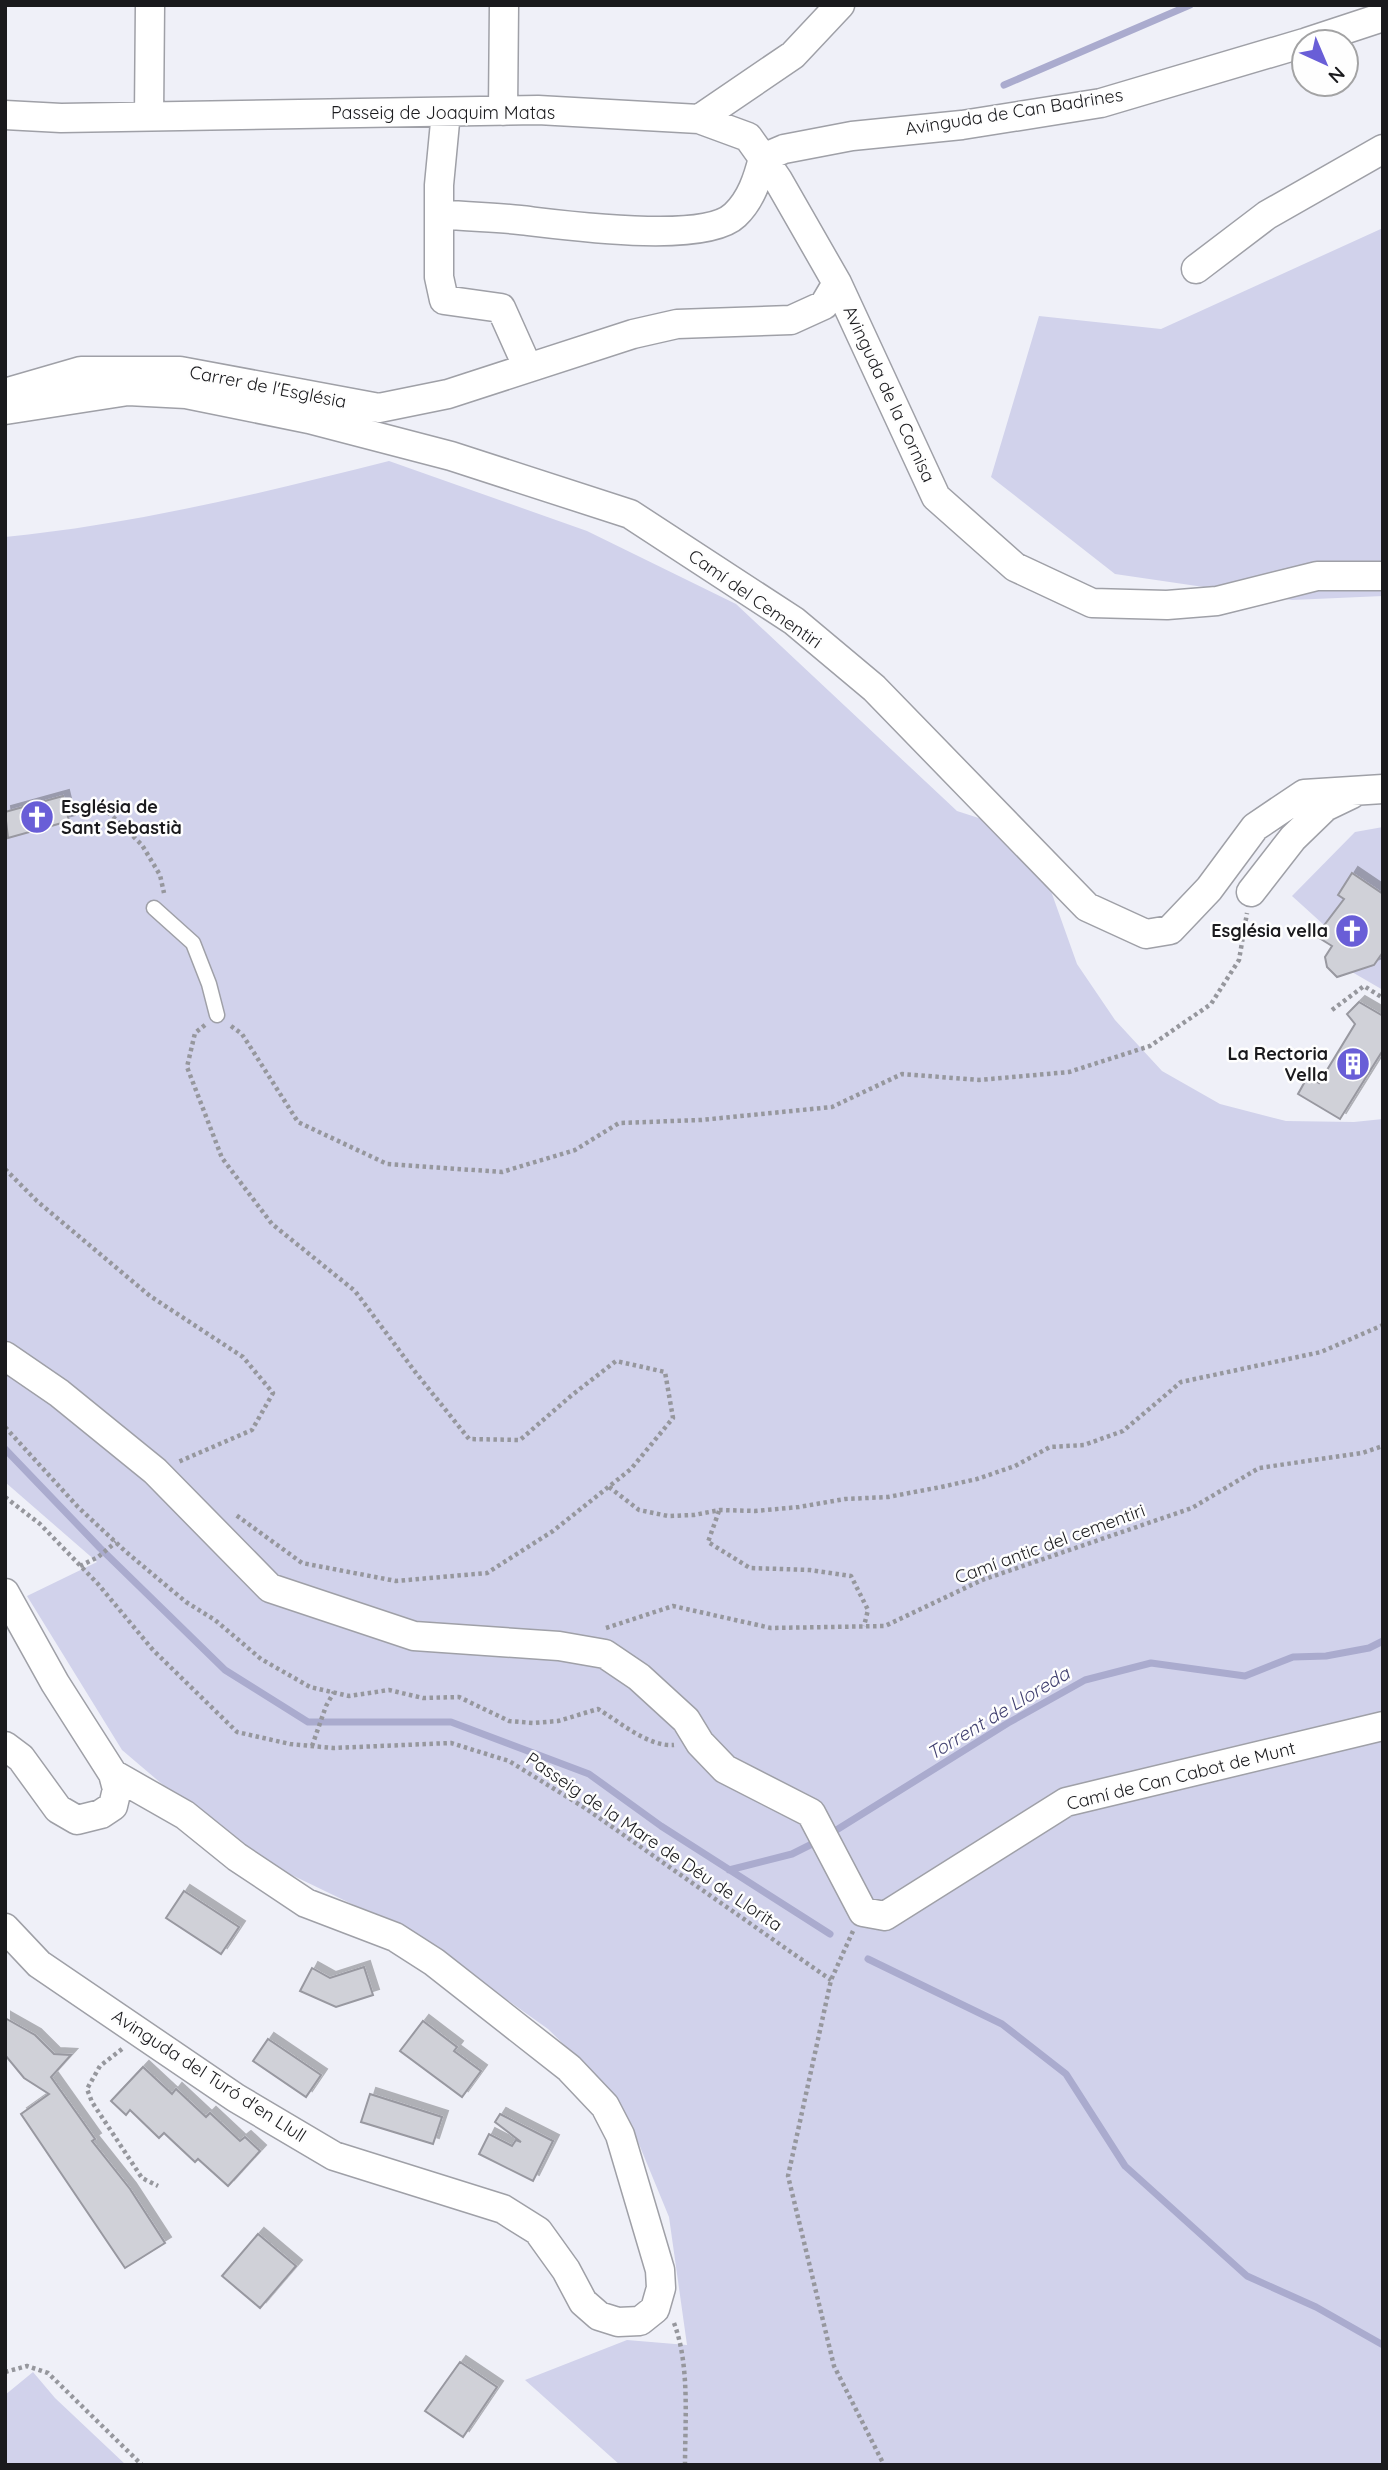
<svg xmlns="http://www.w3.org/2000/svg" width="1388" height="2470" viewBox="0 0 1388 2470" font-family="Quicksand,sans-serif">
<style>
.green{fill:#d1d2eb}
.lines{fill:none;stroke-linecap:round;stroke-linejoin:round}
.stream{stroke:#aaabce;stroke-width:7}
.building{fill:#d0d1d8;stroke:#9898a0;stroke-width:2;filter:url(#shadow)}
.service-casing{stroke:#9fa0a7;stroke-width:17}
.minor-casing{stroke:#9fa0a7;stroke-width:31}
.path{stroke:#96979d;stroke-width:4.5;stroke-dasharray:3.5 3.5;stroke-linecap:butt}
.service{stroke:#fff;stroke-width:14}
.minor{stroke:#fff;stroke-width:28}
.labels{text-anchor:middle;stroke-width:5;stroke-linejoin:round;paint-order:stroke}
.street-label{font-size:18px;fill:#1a1a1d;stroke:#fefefe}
.poi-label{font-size:18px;font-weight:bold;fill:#1a1a1d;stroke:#fefefe;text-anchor:end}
.water-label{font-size:19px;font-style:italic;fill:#403f6f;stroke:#fefefe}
</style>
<defs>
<filter id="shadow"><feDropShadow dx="6" dy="-6" stdDeviation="0" flood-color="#0004"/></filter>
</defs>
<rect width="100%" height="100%" fill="#eff0f8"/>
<path class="green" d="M1383,228V596L1292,600L1115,574L991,477L1039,316L1161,329Z
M389,461L587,531L736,604L957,811L1031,835L1077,964L1115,1020L1162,1071L1220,1104L1286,1121L1354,1122L1383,1119V2465H620L525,2380L627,2340L687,2345L669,2217L634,2132L602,2082L548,2029L398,1922L356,1906L271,1865L189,1807L122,1750L27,1596L97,1562L5,1482V537C136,524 262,493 389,461Z
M1383,827V990L1352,972L1337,977L1327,967L1325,957L1332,946L1316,936L1324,925L1292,896L1355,832Z
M33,2372L55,2398L126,2465H5V2395Z"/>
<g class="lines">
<path class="stream" d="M1004,85L1190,5
M5,1449L100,1548L225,1670L308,1722H451L589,1774L661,1826L830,1934
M830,1834L1008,1723L1085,1680L1151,1663L1245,1676L1293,1657L1326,1656L1369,1648L1383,1641
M729,1870L792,1854L820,1840
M868,1959L1002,2024L1066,2074L1125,2166L1247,2276L1316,2307L1383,2345"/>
</g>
<path class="building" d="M63,796L69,821L8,838L5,812Z
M1352,873L1383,894V952L1374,965L1337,977L1327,967L1325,957L1332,946L1316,936L1344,899L1338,895Z
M1359,1002L1383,1016V1050L1340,1119L1298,1094L1308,1076L1319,1083L1355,1024L1347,1014Z
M184,1891L239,1927L221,1954L166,1918Z
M364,1967L373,1995L336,2007L300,1991L312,1968L330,1978Z
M5,2018L35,2035L54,2054L71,2055L51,2077L95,2139L92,2141L130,2189L165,2243L125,2268L21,2114L49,2094L24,2078L5,2055Z
M423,2021L457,2047L454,2051L481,2071L462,2097L400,2051Z
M268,2039L321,2075L306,2097L253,2061Z
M143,2067L172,2094L176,2089L206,2117L210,2113L240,2141L245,2137L260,2151L228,2186L198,2159L195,2162L164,2133L159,2138L130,2110L126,2115L111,2101Z
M370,2094L442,2117L433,2144L361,2122Z
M500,2114L553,2141L533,2181L479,2154L489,2134L512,2146L516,2140L521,2142L495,2122Z
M258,2234L296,2266L260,2308L222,2276Z
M460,2362L497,2387L463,2437L425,2411Z"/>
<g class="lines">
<g class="service-casing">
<path id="service" d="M154,908L193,943L209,984L217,1015"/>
</g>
<g class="minor-casing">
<path id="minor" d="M1307,42L1383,17
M503,111L504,5
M446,112L439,185V277L444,300L501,308L527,366
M5,115L61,118L538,110L699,119L793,55L840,5
M149,116L150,5
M699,119L748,137L763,158L778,180L837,283L936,497L1015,567L1092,603L1167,605L1217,601L1317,576H1383
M441,214C467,217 494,217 520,220C564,225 704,245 735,215C751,200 758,178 763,158L784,149L852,136L962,125L1101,103L1304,43
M1196,269L1267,215L1383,149
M5,393L81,371H180L379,408L448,394L633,334L677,324L791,320L824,305L837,283
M5,410L128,391L186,394L309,419L451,456L630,514L794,621L874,688L1087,907L1146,934L1170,930L1209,889L1255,827L1304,794L1383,789
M1251,892L1293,838L1325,807L1352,794
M5,1356L59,1393L155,1471L270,1588L414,1636L559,1646L605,1654L639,1677L686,1720L700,1743L725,1769L811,1813L863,1912L885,1916L1066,1802L1383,1726
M5,1593L55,1683L113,1774L117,1789L113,1806L101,1814L77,1820L58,1809L21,1758L5,1746
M5,1928L39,1964L236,2098L334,2156L503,2209L538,2231L566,2270L583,2302L599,2316L618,2322L640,2321L655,2309L661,2288L660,2270L620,2135L605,2106L569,2068L434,1962L395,1937L306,1903L237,1857L185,1815L113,1774"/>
</g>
<path class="path" d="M74,803L108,812L142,845L160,875L164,893
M1332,1010L1364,986L1383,998
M205,1025L195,1033L187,1067L222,1158L272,1224L355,1291L416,1373L469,1439L520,1440L572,1395L616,1361L665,1372L673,1418L631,1469L553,1531L487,1573L396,1581L302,1563L236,1515
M231,1026L242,1034L298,1122L387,1164L502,1172L575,1150L619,1123L701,1120L832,1107L902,1074L979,1080L1069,1072L1150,1046L1211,1004L1239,960L1247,913
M5,1169L37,1201L150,1296L243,1357L273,1393L252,1430L178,1462
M5,1427L78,1507L125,1551L186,1602L215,1620L261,1659L310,1687L349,1696L389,1690L423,1698L459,1697L509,1721L533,1723L558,1721L598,1709C620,1722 648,1747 674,1745
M609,1487L639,1510L668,1516L694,1515L720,1510L755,1511L799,1507L845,1499L888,1497L941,1487L977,1479L1015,1466L1050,1447L1084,1445L1123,1431L1181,1382L1321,1352L1383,1325
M5,1497L40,1524L98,1584L153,1650L237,1732L290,1744L333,1748L451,1743L509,1761L585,1808L831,1980
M719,1511L708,1542L750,1568L810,1570L851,1576L868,1610L864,1626
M80,1566L98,1557L116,1542
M606,1628L673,1606L771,1628L885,1626L982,1580L1192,1508L1259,1468L1362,1453L1383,1446
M312,1746L326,1706L334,1692
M853,1931L831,1980L788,2176L834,2366L884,2465
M122,2049L100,2066L87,2089L92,2102L142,2178L158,2186
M674,2323C690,2365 685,2421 685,2465
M5,2372L27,2366L48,2373L142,2465"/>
<use href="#service" class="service"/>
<use href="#minor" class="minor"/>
</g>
<defs>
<g id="church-disc" transform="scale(1.75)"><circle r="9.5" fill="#695ed7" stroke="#fefefe"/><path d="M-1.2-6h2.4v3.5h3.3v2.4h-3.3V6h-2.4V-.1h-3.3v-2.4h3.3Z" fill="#fff"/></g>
<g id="building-disc" transform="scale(1.75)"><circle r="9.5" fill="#695ed7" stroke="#fefefe"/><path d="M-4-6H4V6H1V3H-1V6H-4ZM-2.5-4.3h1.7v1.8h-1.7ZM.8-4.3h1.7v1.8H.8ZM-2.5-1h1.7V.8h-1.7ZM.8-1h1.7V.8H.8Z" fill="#fff"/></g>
</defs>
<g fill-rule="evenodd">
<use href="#church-disc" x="37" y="817"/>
<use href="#church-disc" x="1352" y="931"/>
<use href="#building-disc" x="1353" y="1064"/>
</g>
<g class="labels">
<g class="street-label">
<text transform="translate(1014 112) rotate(-9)" y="6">Avinguda de Can Badrines</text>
<text x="443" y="119">Passeig de Joaquim Matas</text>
<text transform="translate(268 387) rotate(11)" y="6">Carrer de l'Església</text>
<text transform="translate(889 394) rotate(65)" y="6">Avinguda de la Cornisa</text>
<text transform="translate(755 599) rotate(35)" y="6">Camí del Cementiri</text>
<text transform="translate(1050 1544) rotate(-20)" y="6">Camí antic del cementiri</text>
<text transform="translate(1181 1776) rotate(-14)" y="6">Camí de Can Cabot de Munt</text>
<text transform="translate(654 1842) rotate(34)" y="6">Passeig de la Mare de Déu de Llorita</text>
<text transform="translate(209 2076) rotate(33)" y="6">Avinguda del Turó d'en Llull</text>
</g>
<g class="poi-label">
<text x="61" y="813" text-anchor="start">Església de<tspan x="61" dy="21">Sant Sebastià</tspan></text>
<text x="1328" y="937">Església vella</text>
<text x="1328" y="1060">La Rectoria<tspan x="1328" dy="21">Vella</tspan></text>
</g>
<g class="water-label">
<text transform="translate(998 1713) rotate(-31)" y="7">Torrent de Lloreda</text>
</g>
</g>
<rect width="1388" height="2470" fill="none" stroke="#1a1a1d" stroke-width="14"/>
<g transform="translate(1325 63) rotate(136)"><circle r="33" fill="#fefefe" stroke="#a3a3a4" stroke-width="2"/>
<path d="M0-5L12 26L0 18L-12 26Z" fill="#695ed7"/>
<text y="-10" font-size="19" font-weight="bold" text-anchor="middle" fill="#1a1a1d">N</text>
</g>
</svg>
